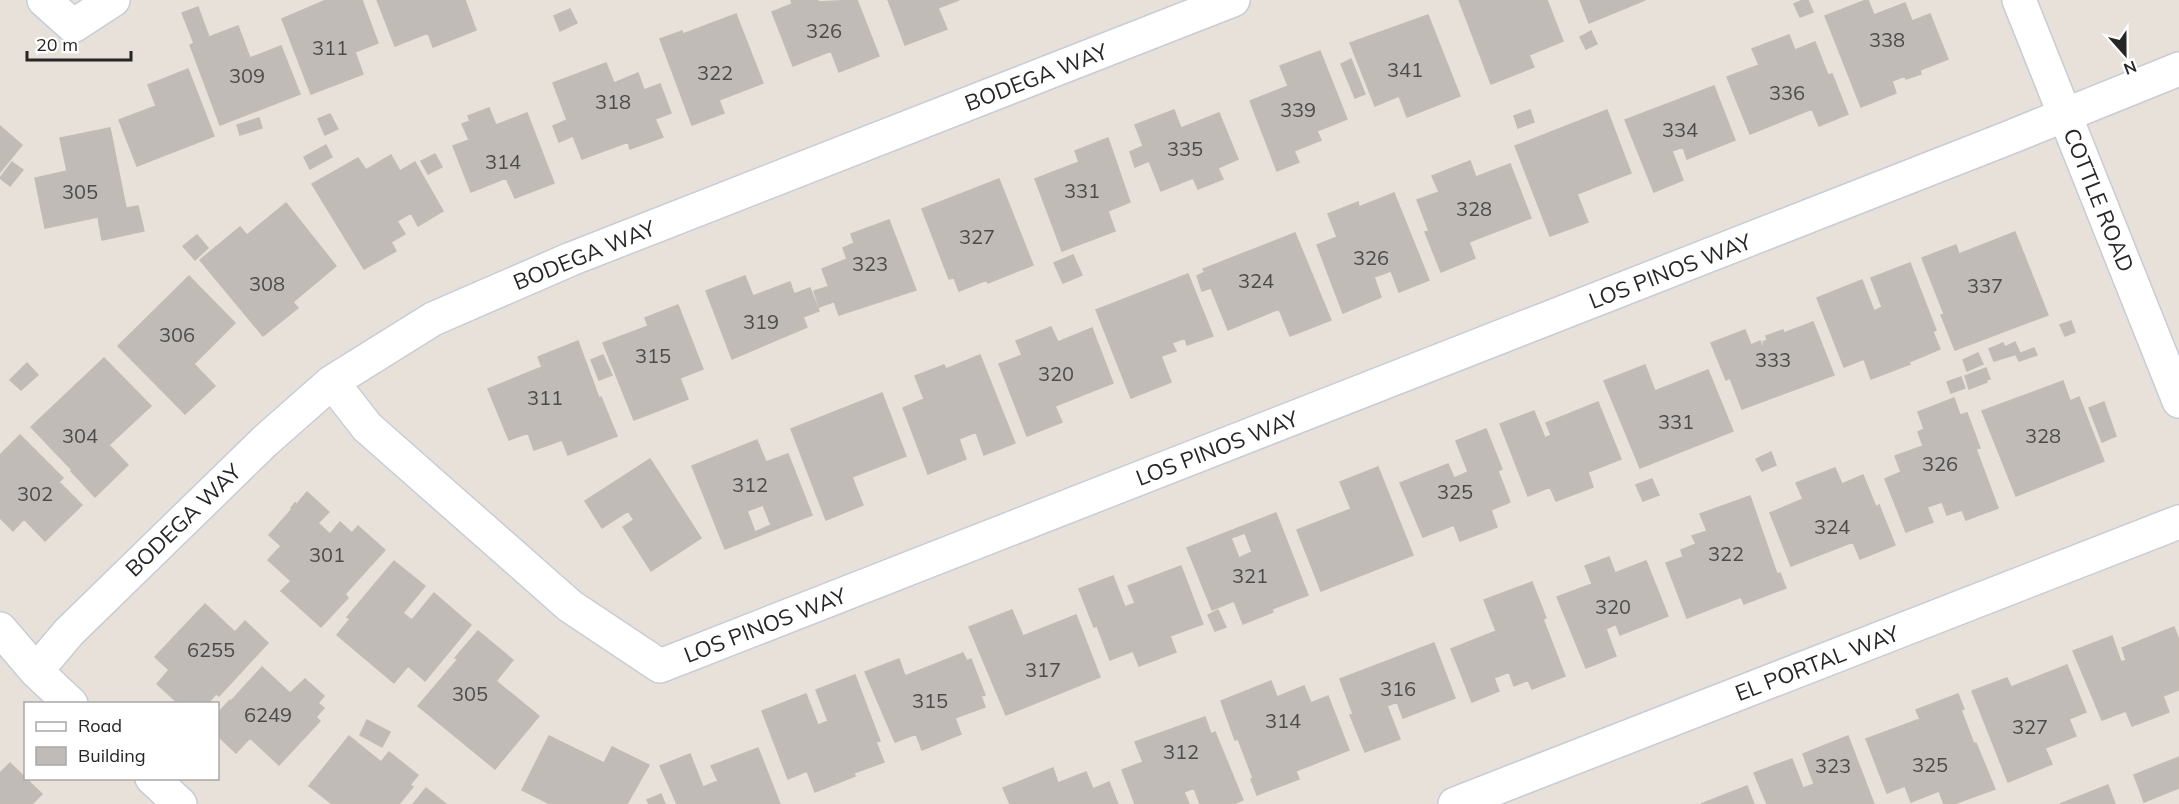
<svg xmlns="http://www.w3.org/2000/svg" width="2179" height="804" viewBox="0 0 2179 804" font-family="Mulish,sans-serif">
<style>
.building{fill:#c0bbb6;stroke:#c2bcb4;stroke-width:1.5;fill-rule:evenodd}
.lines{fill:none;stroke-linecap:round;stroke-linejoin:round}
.minor-casing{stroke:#c8ccd7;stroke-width:36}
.minor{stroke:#fff;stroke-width:33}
.labels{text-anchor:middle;stroke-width:4.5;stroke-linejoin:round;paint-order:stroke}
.number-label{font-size:20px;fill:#4c4b4a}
.street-label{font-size:22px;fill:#262626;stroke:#fff}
</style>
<rect width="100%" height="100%" fill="#e7e1d9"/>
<path class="building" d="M326,0H362L378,43L355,52L363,74L311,94L282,19Z
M377,0H465L476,30L433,47L428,33L395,46Z
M791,0H818V2L857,0L879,56L839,72L831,51L793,66L772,12L792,4Z
M888,0H959L938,8L947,29L905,45Z
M1459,0H1547L1563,41L1529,55L1534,67L1491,84Z
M1580,0H1645L1589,23Z
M1803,0H1808L1813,12L1800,17L1794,4Z
M1866,0H1868L1874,15L1905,3L1912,21L1930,14L1948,59L1920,70L1921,74L1906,79L1905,76L1892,81L1896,93L1861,107L1825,16Z
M198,7L209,37L238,26L250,58L281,46L300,94L220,125L190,45L194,43L182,13Z
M570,9L577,23L560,31L554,16Z
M736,14L763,83L719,100L724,113L692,125L660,39L682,31L683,34Z
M1428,15L1460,96L1407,117L1399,96L1375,106L1350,43Z
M1591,31L1597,44L1586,49L1580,37Z
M1789,35L1795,50L1815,42L1828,75L1832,74L1848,114L1819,126L1812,109L1750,134L1727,77L1759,65L1752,49Z
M1320,51L1347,119L1317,131L1321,140L1294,151L1299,162L1277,171L1250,101L1288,86L1280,66Z
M1351,59L1365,94L1355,98L1341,64Z
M606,63L614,83L638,73L644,90L660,84L671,113L655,119L663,137L630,149L628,142L582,159L573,136L559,142L553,126L567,120L553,83Z
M188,69L214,136L137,166L119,120L156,106L148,85Z
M1714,86L1735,140L1687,159L1683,147L1672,151L1683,180L1654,192L1625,120Z
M489,108L496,125L527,113L554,183L515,198L506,178L471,192L453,146L469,140L462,124L470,121L468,116Z
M1174,110L1181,128L1219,113L1238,159L1218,168L1223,179L1198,189L1193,178L1161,191L1149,161L1135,167L1130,152L1143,146L1135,125Z
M1530,110L1534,122L1518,128L1514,116Z
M1607,110L1631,173L1577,194L1588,222L1550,236L1515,146Z
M330,114L338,129L325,135L318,119Z
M259,118L262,128L240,135L237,125Z
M0,126L22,145L0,172Z
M110,128L126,208L138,206L144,231L102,240L98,217L45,228L35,178L67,171L60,138Z
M1108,138L1130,202L1108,211L1115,231L1062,251L1035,179L1079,162L1075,151Z
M326,145L332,157L310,169L304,157Z
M435,154L442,167L428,174L421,161Z
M391,155L400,171L415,162L443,211L418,226L411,213L397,221L405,234L391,242L396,251L364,269L312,184L358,158L366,170Z
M1470,161L1476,177L1510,164L1531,218L1469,242L1475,258L1441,272L1425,232L1429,231L1417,200L1439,192L1432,176Z
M12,162L23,170L10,186L0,178Z
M999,179L1033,265L988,283L987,280L959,291L954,278L949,279L922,209Z
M1394,193L1429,280L1399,292L1391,271L1374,277L1381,297L1343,313L1317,245L1337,237L1328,214L1358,202L1359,207Z
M286,203L336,266L293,302L298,308L263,336L200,260L240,227L247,235Z
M889,220L916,290L839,315L822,269L847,259L843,248L854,243L851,234Z
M2015,232L2048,315L1955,350L1941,315L1944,314L1922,258L1956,245L1959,254Z
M1295,233L1331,320L1290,336L1279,309L1228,330L1211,288L1202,291L1197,276L1205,272L1203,269Z
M197,235L208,248L195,260L183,246Z
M1073,255L1082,275L1063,283L1054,263Z
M1910,263L1936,330L1933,332L1940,349L1909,362L1910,364L1871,379L1864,359L1844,367L1817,298L1862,280L1874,311L1882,307L1871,278Z
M1188,274L1213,336L1187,345L1185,338L1172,343L1176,351L1161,356L1171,382L1131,398L1096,310Z
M189,276L235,323L194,364L215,386L185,414L118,346Z
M745,276L753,296L790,282L794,294L810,288L819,311L803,317L807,327L732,359L706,291Z
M827,287L833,302L819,307L814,291Z
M678,305L703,369L680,378L688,399L634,420L603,343L648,326L645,318Z
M2071,321L2075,332L2065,336L2060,325Z
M1813,322L1834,375L1742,409L1730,378L1726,380L1711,343L1745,330L1751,345L1760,341L1762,346L1764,345L1763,342L1767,340L1766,336L1783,330L1784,333Z
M1051,327L1058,342L1092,328L1113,383L1055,406L1062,422L1027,436L999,364L1022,355L1016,341Z
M578,341L599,398L601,397L617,436L568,455L562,440L534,450L528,433L509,440L488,389L542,367L538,357Z
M2015,342L2020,353L1994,361L1989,349L2003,343L2005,347Z
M2034,348L2037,355L2019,361L2016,355Z
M1978,353L1983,364L1967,371L1963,360Z
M603,355L612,375L599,380L591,360Z
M980,355L1015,443L984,455L976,432L959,439L966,459L928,474L903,408L924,399L915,376L944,365L946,369Z
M104,358L151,406L109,445L128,465L95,497L71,471L72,470L31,427Z
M27,363L38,375L21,390L10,380Z
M1645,365L1655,391L1708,370L1733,431L1640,468L1604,381Z
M1986,368L1990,379L1986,380L1987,382L1969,389L1965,376Z
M1961,377L1965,388L1951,393L1947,382Z
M2063,381L2070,401L2079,397L2104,461L2016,496L1982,411Z
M882,393L906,456L852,477L863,505L826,520L791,429Z
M1954,398L1960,415L1967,413L1980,448L1976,449L1998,508L1966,520L1962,510L1947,515L1942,502L1927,507L1933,522L1906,532L1885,479L1901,472L1895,456L1923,446L1918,432L1924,429L1918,412Z
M1598,402L1621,459L1588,472L1593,487L1556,501L1550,487L1528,496L1500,424L1534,411L1545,438L1551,435L1546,423Z
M2104,402L2116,436L2102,442L2089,408Z
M1486,429L1502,469L1498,471L1510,502L1491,510L1497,527L1460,541L1454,525L1423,537L1400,483L1448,464L1454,478L1468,472L1456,441Z
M20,435L63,478L59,482L82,505L45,541L24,519L13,531L0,518V455Z
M757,440L766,462L788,454L812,515L725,549L692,466ZM763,505L771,525L755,532L747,511Z
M1771,452L1776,465L1762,471L1756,459Z
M650,459L701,538L651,571L623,527L634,520L628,511L602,528L585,501Z
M1378,467L1413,555L1321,591L1297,530L1351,509L1340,482Z
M1835,468L1842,484L1863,475L1876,507L1879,505L1895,545L1860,559L1853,542L1791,566L1770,513L1803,499L1796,483Z
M1652,479L1659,495L1643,501L1636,485Z
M307,492L329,512L318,523L330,534L340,522L352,533L358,526L385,550L345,594L348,598L321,627L281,591L291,581L268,560L281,546L269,535L292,509L291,508L295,503L296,505Z
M1750,496L1777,574L1780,573L1786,588L1744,604L1741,597L1687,618L1666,563L1683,557L1681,550L1696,544L1692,536L1707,531L1700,514Z
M1276,513L1308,595L1272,609L1273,612L1243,624L1234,601L1212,610L1187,548ZM1245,533L1252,552L1239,558L1231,538Z
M1609,557L1615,573L1646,561L1668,616L1620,635L1616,624L1606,629L1616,656L1586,668L1557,597L1592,584L1585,566Z
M394,561L425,586L403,613L412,620L434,593L471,625L425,681L408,666L394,683L337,635L350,619L347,617Z
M1181,566L1203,624L1170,636L1176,652L1139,666L1133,651L1110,660L1097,626L1094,627L1079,589L1113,576L1125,607L1135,603L1128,586Z
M1532,582L1546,618L1543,619L1565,676L1532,689L1528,680L1514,686L1509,672L1494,678L1499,691L1472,702L1451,649L1496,631L1484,600Z
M205,604L235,632L245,621L268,643L219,696L216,694L207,704H179L157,684L169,670L155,657Z
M1012,610L1023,636L1076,615L1100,677L1006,715L969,627Z
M1218,610L1226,627L1215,631L1208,615Z
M2174,627L2179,640V690L2163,696L2169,712L2132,726L2126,711L2102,720L2073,651L2112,636L2121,662L2126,660L2122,648Z
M478,631L513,660L496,681L539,716L495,769L418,706L458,659L455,658Z
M1434,643L1455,698L1403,718L1397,702L1387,706L1400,739L1365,752L1350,715L1353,714L1340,679Z
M963,653L967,661L971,659L985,695L981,696L985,707L955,718L961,734L922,750L916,734L895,742L865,672L899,659L905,676Z
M2067,665L2086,712L2069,719L2076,736L2045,748L2052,764L2008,782L1972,691L2007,678L2011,687Z
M262,667L290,693L305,679L324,696L318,703L324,708L316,717L320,721L279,765L250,738L236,753L218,736V713L230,700L231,701Z
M855,675L880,741L876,742L884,762L854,773L855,776L815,792L807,771L788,779L762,711L806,694L818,725L828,721L816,690Z
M1271,681L1277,697L1304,686L1311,703L1328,696L1349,750L1296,771L1299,779L1257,795L1251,779L1253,778L1238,739L1235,740L1221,701Z
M1958,694L1964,709L1961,710L1974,744L1976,743L1995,789L1954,804H1944L1939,791L1911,802L1905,786L1887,793L1866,739L1920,719L1916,710Z
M1205,717L1211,734L1215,732L1243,800L1233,804H1200L1194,788L1184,792L1189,804H1135L1122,770L1143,762L1135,742Z
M367,720L390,732L382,747L360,735Z
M349,736L381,762L389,752L418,775L410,785L413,787L399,804H332L309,786Z
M549,736L604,763L612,747L649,765L627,804H550L522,790Z
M1848,736L1874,804H1767L1754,773L1792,759L1803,788L1814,784L1803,754Z
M758,748L780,804H677L660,766L690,754L703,787L718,781L711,766Z
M2179,757V788L2144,802L2134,775Z
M10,763L42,794L32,804H0V773Z
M1053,768L1058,783L1086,772L1093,789L1109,782L1118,804H1010L1003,788Z
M2108,785L2115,804H2060Z
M1747,786L1754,804H1701Z
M426,788L446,804H413Z
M661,794L665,804H649L647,800Z"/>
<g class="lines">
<g class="minor-casing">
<path id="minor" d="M44,0L73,26L113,0
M2019,0L2179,401
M332,382L367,427L570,606L660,666L2003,140L2179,69
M0,629L36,671L71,704
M36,671L69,632L265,441L332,382L433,319L571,259L1233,0
M152,778L180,804
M1455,804L2179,522"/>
</g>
<use href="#minor" class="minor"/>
</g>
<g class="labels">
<g class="number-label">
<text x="824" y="38">326</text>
<text x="1887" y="47">338</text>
<text x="330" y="55">311</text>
<text x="1405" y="77">341</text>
<text x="715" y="80">322</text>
<text x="247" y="83">309</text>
<text x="1787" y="100">336</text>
<text x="613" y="109">318</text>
<text x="1298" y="117">339</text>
<text x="1680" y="137">334</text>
<text x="1185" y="156">335</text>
<text x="503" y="169">314</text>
<text x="1082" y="198">331</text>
<text x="80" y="199">305</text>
<text x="1474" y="216">328</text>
<text x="977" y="244">327</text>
<text x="1371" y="265">326</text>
<text x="870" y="271">323</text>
<text x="1256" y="288">324</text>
<text x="267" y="291">308</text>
<text x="1985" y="293">337</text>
<text x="761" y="329">319</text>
<text x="177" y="342">306</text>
<text x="653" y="363">315</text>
<text x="1773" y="367">333</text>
<text x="1056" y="381">320</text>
<text x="545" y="405">311</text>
<text x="1676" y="429">331</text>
<text x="80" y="443">304</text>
<text x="2043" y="443">328</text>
<text x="1940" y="471">326</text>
<text x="750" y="492">312</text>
<text x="1455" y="499">325</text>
<text x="35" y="501">302</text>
<text x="1832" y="534">324</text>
<text x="1726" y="561">322</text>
<text x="327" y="562">301</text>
<text x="1250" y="583">321</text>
<text x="1613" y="614">320</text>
<text x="211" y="657">6255</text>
<text x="1043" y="677">317</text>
<text x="1398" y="696">316</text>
<text x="470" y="701">305</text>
<text x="930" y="708">315</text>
<text x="268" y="722">6249</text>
<text x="1283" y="728">314</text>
<text x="2030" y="734">327</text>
<text x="1181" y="759">312</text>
<text x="1930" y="772">325</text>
<text x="1833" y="773">323</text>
</g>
<g class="street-label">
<text transform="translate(1036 77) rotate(-21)" y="8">BODEGA WAY</text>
<text transform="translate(2099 200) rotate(68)" y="8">COTTLE ROAD</text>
<text transform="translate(584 255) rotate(-22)" y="8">BODEGA WAY</text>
<text transform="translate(1670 271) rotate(-21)" y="8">LOS PINOS WAY</text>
<text transform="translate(1217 448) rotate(-21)" y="8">LOS PINOS WAY</text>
<text transform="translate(183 520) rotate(-44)" y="8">BODEGA WAY</text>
<text transform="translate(765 625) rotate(-21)" y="8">LOS PINOS WAY</text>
<text transform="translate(1817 663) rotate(-21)" y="8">EL PORTAL WAY</text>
</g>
</g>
<rect x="24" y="702" width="195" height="78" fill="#ffffff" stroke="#a8a8a8" stroke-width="1.5"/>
<rect x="36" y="722" width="30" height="9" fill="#ffffff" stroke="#a8a8a8" stroke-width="1.5"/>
<text x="78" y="732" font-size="18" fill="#262626">Road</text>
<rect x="36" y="747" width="30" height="18" fill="#c0bbb6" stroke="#a8a8a8" stroke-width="1.5"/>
<text x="78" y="762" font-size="18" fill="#262626">Building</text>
<g transform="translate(2125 54) rotate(159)" stroke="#ffffff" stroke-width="4.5" paint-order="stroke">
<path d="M0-4.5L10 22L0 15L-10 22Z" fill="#262626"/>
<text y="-9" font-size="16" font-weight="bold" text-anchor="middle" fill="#262626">N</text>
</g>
<path d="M27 51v9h104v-9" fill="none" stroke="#262626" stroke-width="3"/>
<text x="36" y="51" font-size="18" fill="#262626" stroke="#ffffff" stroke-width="4.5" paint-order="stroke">20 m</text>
</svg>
